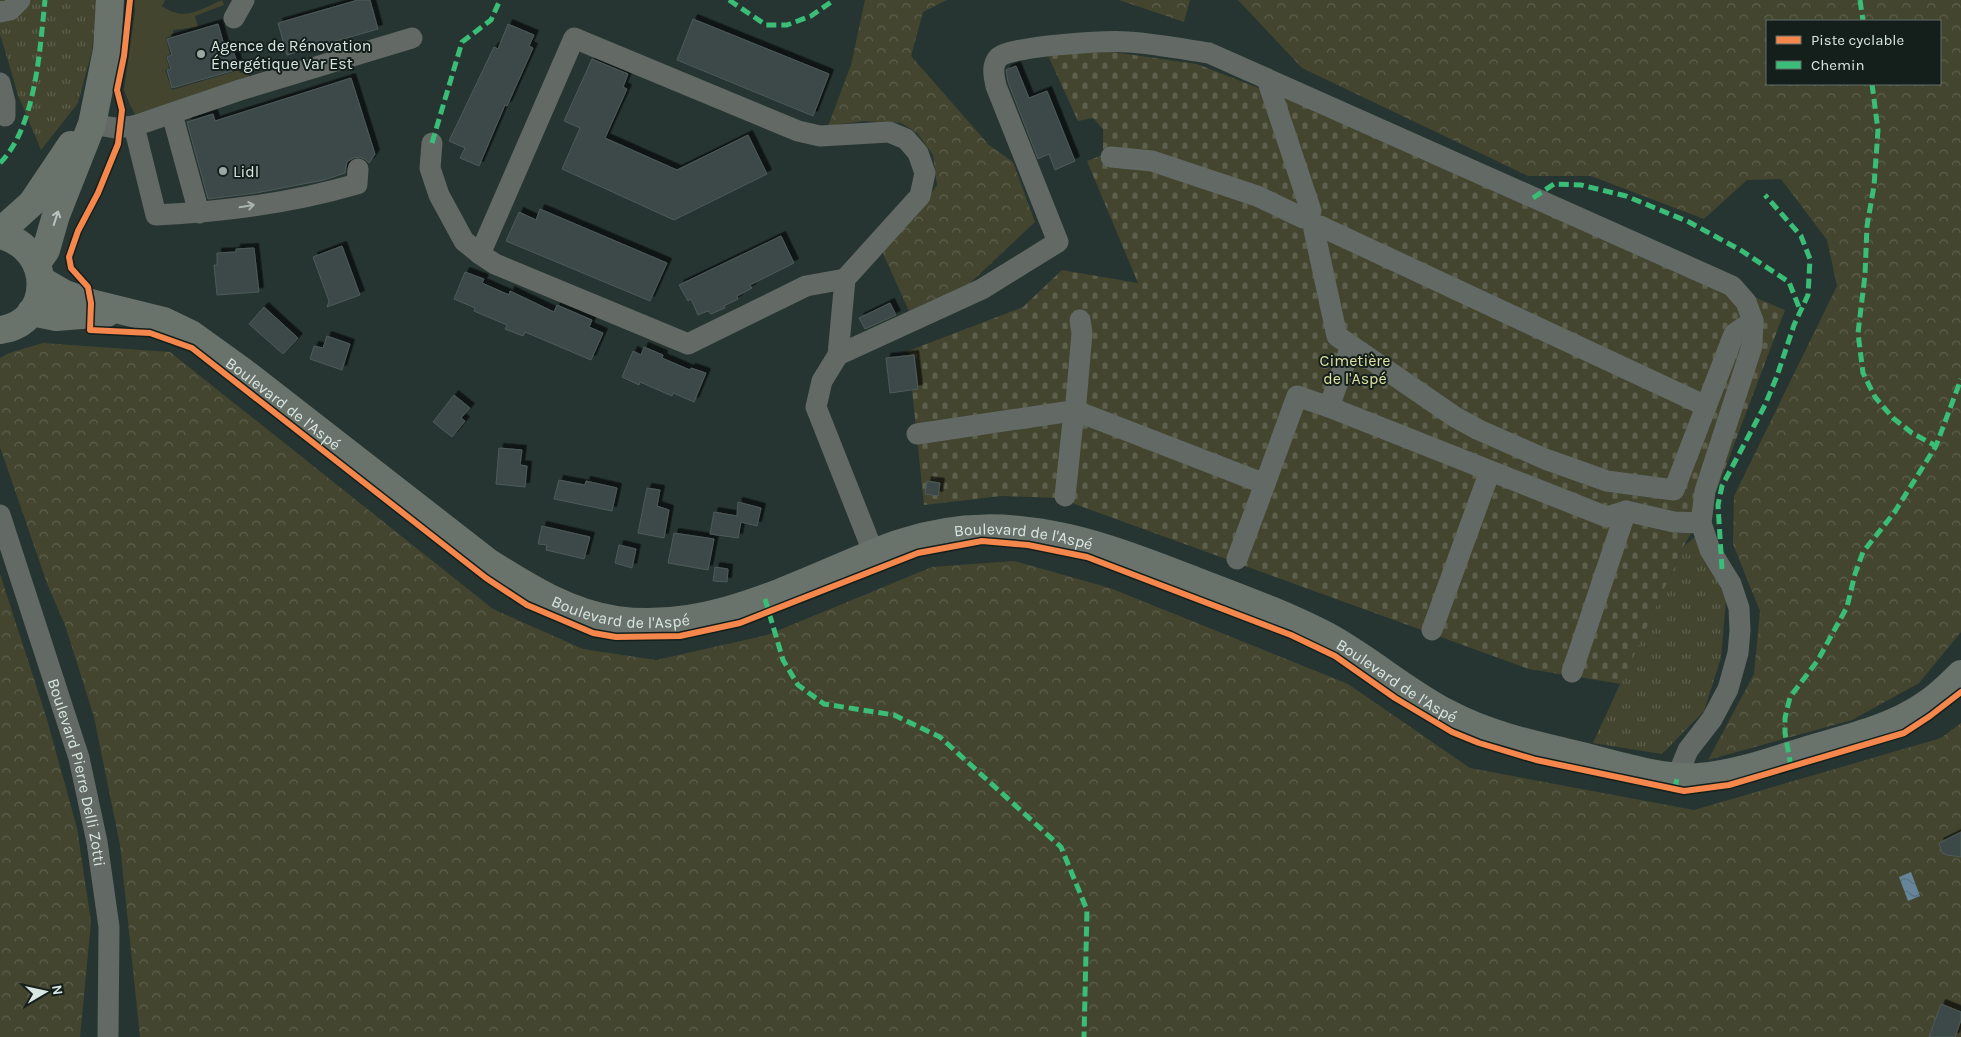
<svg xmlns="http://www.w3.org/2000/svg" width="1961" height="1037" viewBox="0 0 1961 1037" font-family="Karla,sans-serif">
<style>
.grass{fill:url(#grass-tufts)}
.forest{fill:url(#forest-crowns);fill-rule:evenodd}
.cemetery{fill:url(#cemetery-stones)}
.garden{fill:#43452f}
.water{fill:url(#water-waves)}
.building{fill:#3e4a49;stroke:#4d5a59;filter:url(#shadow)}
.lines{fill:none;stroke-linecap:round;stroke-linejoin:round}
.minor{stroke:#636964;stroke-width:21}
.major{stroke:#6a726c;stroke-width:28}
.quiet{stroke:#3abd76;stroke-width:5;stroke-dasharray:10 5;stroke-linecap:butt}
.cycleway-casing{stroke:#141f1c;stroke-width:9}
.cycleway{stroke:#f5874c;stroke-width:6}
.oneway{stroke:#a9b5b0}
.oneway2{stroke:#b7c4bf}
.poi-dot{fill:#9aa9a4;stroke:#141f1c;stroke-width:2}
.labels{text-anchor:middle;stroke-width:4;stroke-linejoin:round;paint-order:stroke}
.poi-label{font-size:16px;fill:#d8e7e2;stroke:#141f1c;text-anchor:start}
.park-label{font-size:16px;fill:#dfe1a0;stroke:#141f1c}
.street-label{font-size:16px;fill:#d8e7e2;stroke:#141f1c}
</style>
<defs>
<pattern id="grass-tufts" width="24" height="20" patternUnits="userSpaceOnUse" patternTransform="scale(1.25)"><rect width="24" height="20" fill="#43452f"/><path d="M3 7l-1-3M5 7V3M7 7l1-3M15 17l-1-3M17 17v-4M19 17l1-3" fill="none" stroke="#5d604d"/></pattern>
<pattern id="forest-crowns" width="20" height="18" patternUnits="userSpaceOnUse" patternTransform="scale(1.25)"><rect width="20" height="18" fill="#43452f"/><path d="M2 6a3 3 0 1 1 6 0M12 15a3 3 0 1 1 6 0" fill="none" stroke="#5d604d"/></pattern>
<pattern id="cemetery-stones" width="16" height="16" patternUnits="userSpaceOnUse" patternTransform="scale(1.25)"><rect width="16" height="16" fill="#43452f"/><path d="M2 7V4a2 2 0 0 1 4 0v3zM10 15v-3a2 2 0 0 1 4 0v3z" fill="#5d604d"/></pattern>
<pattern id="water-waves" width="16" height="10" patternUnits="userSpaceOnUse" patternTransform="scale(1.25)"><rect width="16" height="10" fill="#66859b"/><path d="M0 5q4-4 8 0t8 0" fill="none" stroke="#596f7d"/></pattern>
<filter id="shadow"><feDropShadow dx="4.5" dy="-4.5" stdDeviation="0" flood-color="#0009"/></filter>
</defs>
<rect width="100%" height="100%" fill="#263531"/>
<path class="grass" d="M0,0H97L92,51L78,103L41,150L18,95L0,34Z
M1696,536L1726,599L1721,658L1704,711L1662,754L1593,743L1683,547Z"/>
<path class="forest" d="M865,0H947L923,12L911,56L989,145L1013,162L1035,222L969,284L909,311L881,249L913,219L937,185L933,155L917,133L901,123L864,121L828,126L851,65Z
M1119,0H1190L1184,22Z
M1238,0H1961V632L1919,683L1852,720L1708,760L1754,674L1760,611L1733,544L1734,496L1837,286L1827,240L1781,179L1747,180L1704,219L1591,176H1528L1302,68ZM1767,21H1940V84H1767Z
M43,343L170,352L493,609L583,649L656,660L767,635L932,567L1014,561L1110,588L1348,684L1470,768L1694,810L1941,738L1961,723V1037H140L120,845L94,717L65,625L48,586L0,447V358L9,353Z
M0,574L46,716L77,828L91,922L80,1037H0Z"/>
<path class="cemetery" d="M1046,51L1113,52L1197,64L1292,101L1785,310L1718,487L1683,547L1621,684L1529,669L1058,498L1001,496L924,505L908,351L1023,307L1062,270L1138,283L1087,161L1103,155V129L1093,118L1078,121Z"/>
<path class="garden" d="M134,0H165L162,6C185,22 198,10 222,0L224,5L195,16L198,27L173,30V35L166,38L170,55L166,56L169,68L165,70L172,90L239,70L240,73L246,71L251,79L135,114L130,105L124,90L135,11Z"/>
<path class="water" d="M1911,872L1920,896L1908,901L1899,877Z"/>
<path class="building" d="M358,0H370L378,29L287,55L278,23Z
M693,19L829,74L813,116L677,60Z
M218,24L226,52L233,50L239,69L172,88L167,70L171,69L167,57L172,55L167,39Z
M508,24L534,35L529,46L533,48L507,106L505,105L479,166L460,158L465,148L449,141L494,47L498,49Z
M592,59L628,74L623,87L627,89L605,138L677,170L748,135L767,174L674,220L562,169L580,128L564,121Z
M1016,66L1029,98L1047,91L1075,161L1055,170L1049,154L1038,159L1008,82L1006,70Z
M351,78L375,154L369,163L365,159L359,157L353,158L347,162L345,173L324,180L256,193L208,199L187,122L213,114L215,121Z
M540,209L667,263L650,301L506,241L519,212L536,220Z
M781,236L794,263L750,285L752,288L737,296L738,299L724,306L725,308L711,314L708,311L698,315L691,299L688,301L679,285Z
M342,246L360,295L327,307L329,301L313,257Z
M254,248L259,292L217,295L214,265H217V253L236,252V249Z
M465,272L484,279L482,283L509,295L510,291L554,312L557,305L592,320L589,327L603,333L591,360L525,332L523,336L505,329L507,325L474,311L475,308L454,299Z
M890,303L896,315L865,329L859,318Z
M264,307L298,338L283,354L249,324Z
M327,336L350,344L342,370L310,359L314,346L323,348Z
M644,347L663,355L662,358L690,370L691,368L706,373L694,402L673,393L672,396L640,382L639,385L622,377L633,351L641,355Z
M914,355L918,389L890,393L886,358Z
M454,395L470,408L461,418L465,421L452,437L433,422Z
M499,448L522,450L520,465L527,466L525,487L496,484Z
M559,480L585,485L586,481L617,488L612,511L554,499Z
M927,481L940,483L938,496L925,494Z
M647,488L660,490L657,506L669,510L664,538L638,533Z
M738,502L761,508L757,526L741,522L738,538L710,534L714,512L737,516Z
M542,526L590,537L584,559L546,550L547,545L538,544Z
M674,533L714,539L708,570L668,563Z
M619,545L636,549L632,568L615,563Z
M715,567L728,569L727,582L713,581Z
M1961,832V857L1947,855L1942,853L1939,843Z
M1941,1004L1961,1012V1020L1955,1037H1929Z"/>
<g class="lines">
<g class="minor">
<path d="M0,12L10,10L20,0"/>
<path d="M234,18L244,0"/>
<path d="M1267,79L1311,211"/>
<path d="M0,83L5,102V116"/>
<path d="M172,114L199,213"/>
<path d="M92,124L115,128L134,126L156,215C224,212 292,203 357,184L358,169"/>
<path d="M134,126L240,90L412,38"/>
<path d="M432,143L430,168L439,195L464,241L480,254L574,38L798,131L820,136L889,132L906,139L918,153L925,173L920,196L845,279L838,355"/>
<path d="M1111,157L1152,161L1257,196L1303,218"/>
<path d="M1320,226L1706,406"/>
<path d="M1314,230L1337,336L1455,417L1479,430L1545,459L1607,481L1674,490L1734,334L1753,321"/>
<path d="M480,254L495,264L688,344L806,286L845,279"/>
<path d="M1076,402L1082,333L1080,320"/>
<path d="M1329,407L1607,517L1626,511L1674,522L1701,523"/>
<path d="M1084,414L1265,484L1297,396L1329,407L1351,346"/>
<path d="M917,434L1065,412"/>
<path d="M1065,496L1073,421"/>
<path id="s1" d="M0,515L79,758L97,842L109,927L108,1037"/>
<path d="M874,554L816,407L822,381L838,355L982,289L1058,242L996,86C994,76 991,65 999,57C1012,46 1109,40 1129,42C1156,44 1183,49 1209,53L1732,286L1746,302L1753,321L1752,346L1705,491L1701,523L1710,550L1731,584L1739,608L1740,631L1738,653L1728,689L1712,719L1688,750L1677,777"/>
<path d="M1237,559L1265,484"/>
<path d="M1432,630L1490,471"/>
<path d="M1572,672L1626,511"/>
</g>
<g class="major">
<path d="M0,232L32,203L71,145"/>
<path d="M0,235C56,249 52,324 0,330"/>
<path d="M37,263L46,250L56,215L92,124L107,50L110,0"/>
<path id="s2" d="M41,280L65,294L91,303L164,321L191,334L241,370L488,562C527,587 569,613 617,620C703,632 783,591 860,559C874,553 889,546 904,542C959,524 1012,525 1068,538C1109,547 1156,566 1196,581C1240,598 1285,614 1327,636C1369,659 1405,691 1447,713C1492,737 1541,746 1590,758C1625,767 1663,779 1699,777C1736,774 1772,761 1807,750C1847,738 1890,729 1925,705C1938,697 1950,685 1961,674"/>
<path d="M31,312L56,317L107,313"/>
</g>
<path class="quiet" d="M729,0L766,25H787L811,16L834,0
M1860,0L1863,21
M1872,84L1878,130L1874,186L1867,226L1865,275L1858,333L1863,373L1875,397L1893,418L1912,433L1936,446
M432,143L462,42L491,20L500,0
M0,163C36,127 40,48 45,0
M1533,198L1554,184L1581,185L1626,196L1689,222L1742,251L1789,282L1800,310
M1722,569L1718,505L1722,486L1765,405L1777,376L1794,325L1808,295L1810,259L1801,236L1765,195
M765,599L783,660L798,685L824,704L894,715L940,737L1061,847L1087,910L1084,1037
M1791,767L1785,733V718L1790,697L1818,660L1847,607L1855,574L1863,552L1894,513L1936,446L1961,379
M1675,789L1677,777"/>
<g class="cycleway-casing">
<path id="cycleway" d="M130,0L124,56L117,90L122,110L118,144L98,193L78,231L69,257L71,268L88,287L91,303L90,330L150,333L192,348L486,578L527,605L593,633L616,637L680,636L740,623L918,553L982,541L1028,545L1087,557L1291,635L1335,656L1395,698L1452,732L1479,743L1536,760L1684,791L1729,785L1904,733L1930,716L1961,692"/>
</g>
<use href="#cycleway" class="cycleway"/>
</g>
<defs><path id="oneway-shaft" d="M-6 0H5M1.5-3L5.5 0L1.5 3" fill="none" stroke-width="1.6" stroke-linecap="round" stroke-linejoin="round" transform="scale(1.25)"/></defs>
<use class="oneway" href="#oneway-shaft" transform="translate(247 206) rotate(-9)"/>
<use class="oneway2" href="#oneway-shaft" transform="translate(56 218) rotate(-72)"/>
<g class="poi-dot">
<circle cx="201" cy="54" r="5"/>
<circle cx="223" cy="171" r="5"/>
</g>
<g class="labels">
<g class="poi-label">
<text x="211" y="51">Agence de Rénovation<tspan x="211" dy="18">Énergétique Var Est</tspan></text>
<text x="233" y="177">Lidl</text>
</g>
<g class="park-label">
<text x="1355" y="366">Cimetière<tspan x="1355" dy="18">de l'Aspé</tspan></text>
</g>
<g class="street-label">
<text dy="6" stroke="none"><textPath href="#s2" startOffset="276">Boulevard de l'Aspé</textPath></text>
<text dy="6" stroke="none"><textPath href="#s2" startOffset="1100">Boulevard de l'Aspé</textPath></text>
<text dy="6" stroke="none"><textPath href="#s2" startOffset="680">Boulevard de l'Aspé</textPath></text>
<text dy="6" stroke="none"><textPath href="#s2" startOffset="1505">Boulevard de l'Aspé</textPath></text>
<text dy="6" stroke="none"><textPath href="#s1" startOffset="269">Boulevard Pierre Delli Zotti</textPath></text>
</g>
</g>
<rect x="1766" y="20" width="175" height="65" fill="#141f1c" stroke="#626f6b"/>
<rect x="1776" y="36" width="25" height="8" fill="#f5874c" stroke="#626f6b"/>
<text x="1811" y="45" font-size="15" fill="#d8e7e2">Piste cyclable</text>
<rect x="1776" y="61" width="25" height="8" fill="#3abd76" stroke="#626f6b"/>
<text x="1811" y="70" font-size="15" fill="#d8e7e2">Chemin</text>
<g transform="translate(45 992) rotate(81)" stroke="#141f1c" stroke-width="4" paint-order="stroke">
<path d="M0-4L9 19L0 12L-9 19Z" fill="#d8e7e2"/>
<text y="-8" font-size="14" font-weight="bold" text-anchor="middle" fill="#d8e7e2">N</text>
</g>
</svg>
